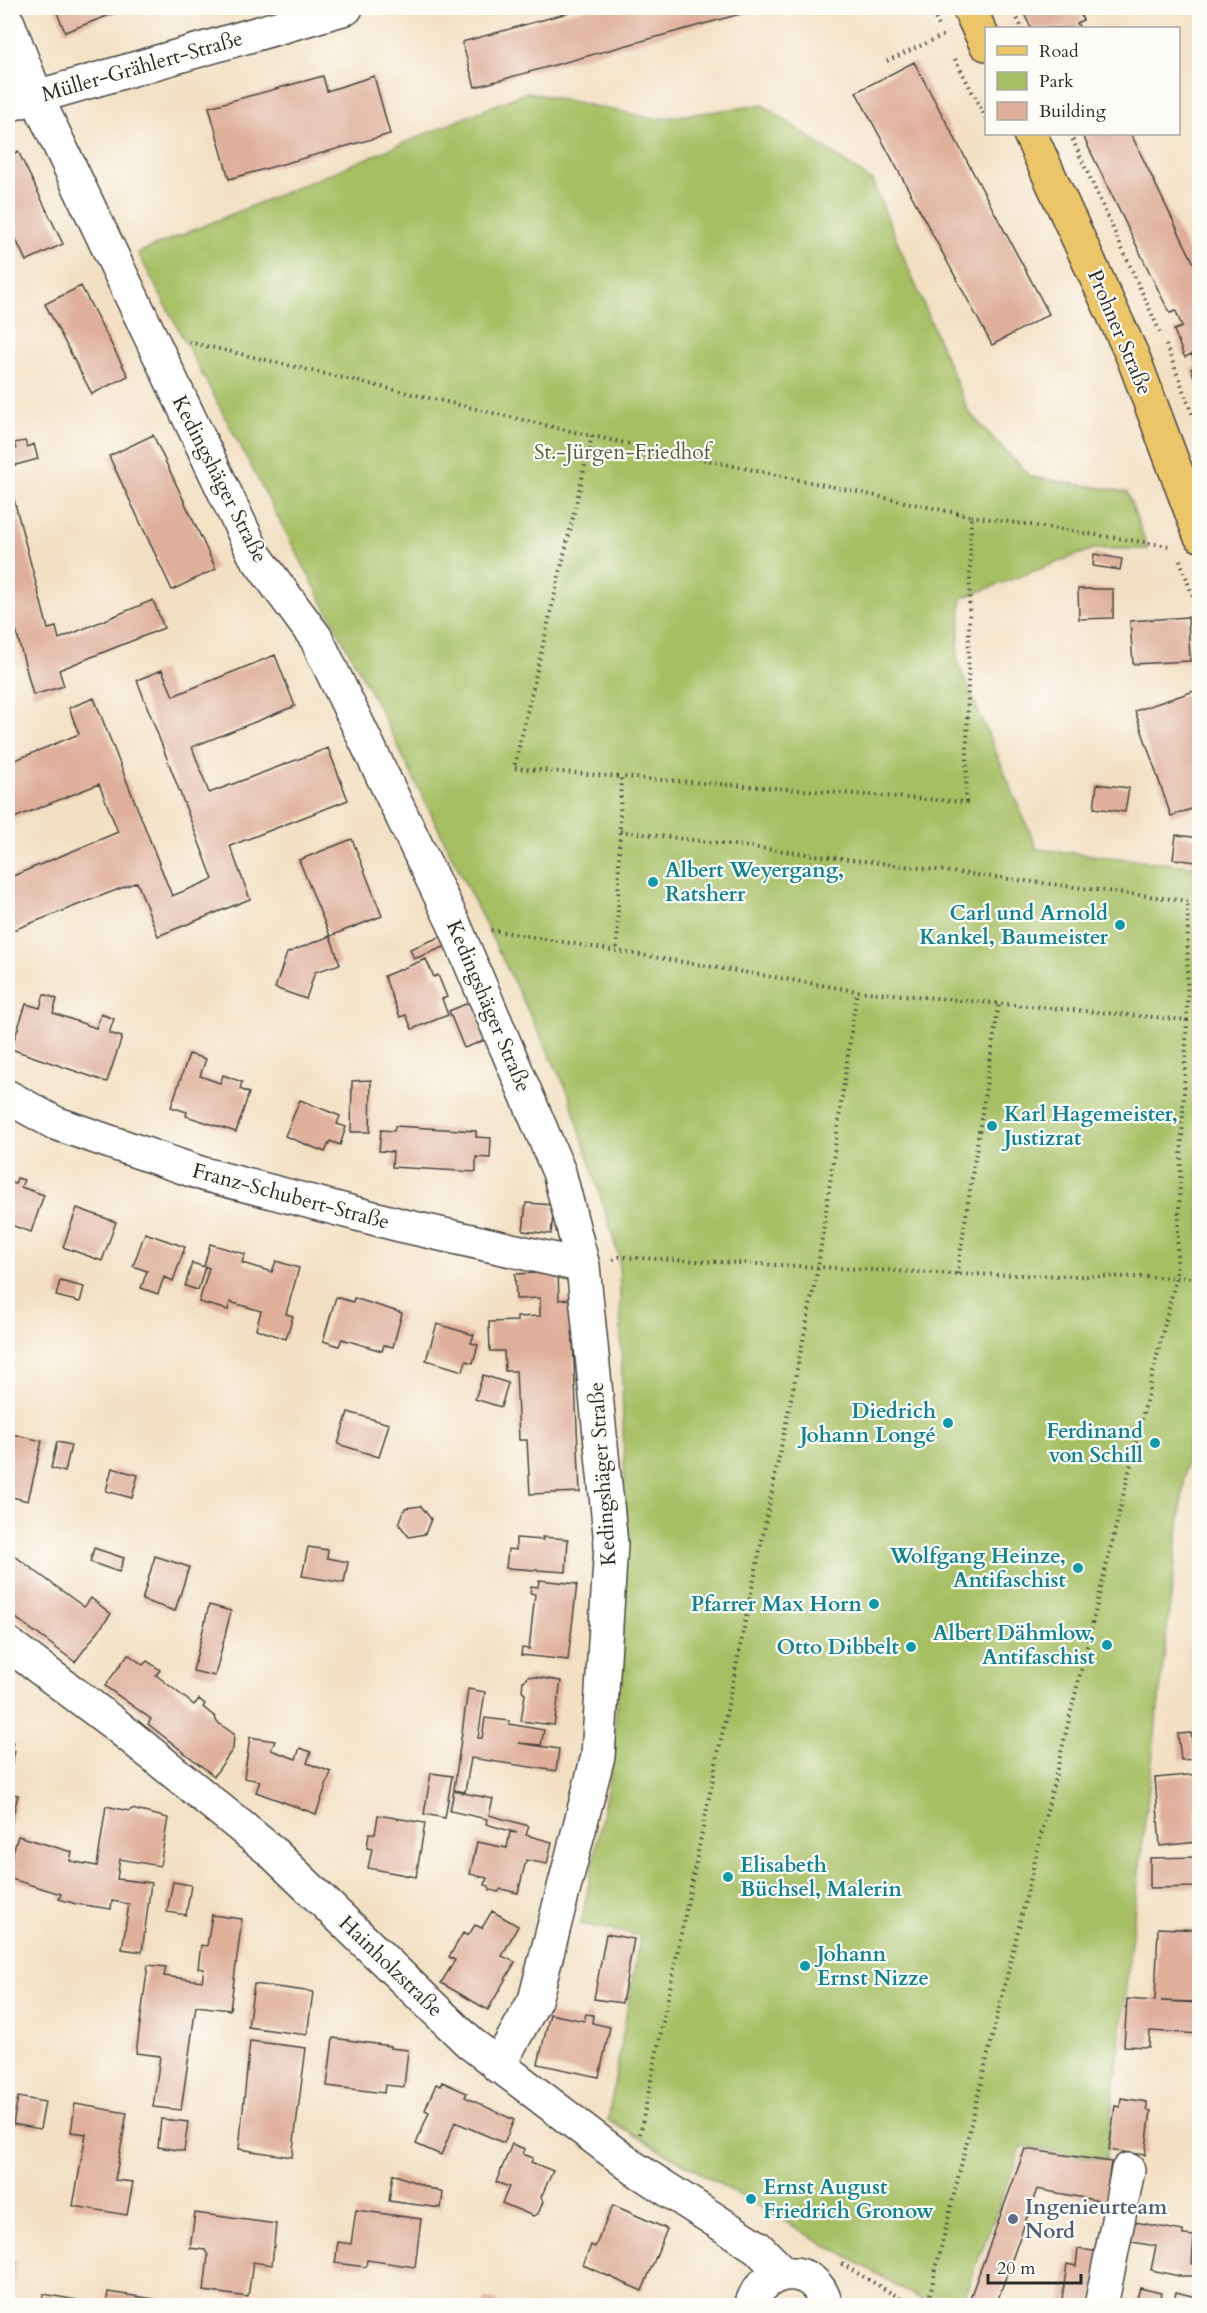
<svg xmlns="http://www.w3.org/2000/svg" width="1207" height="2313" viewBox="0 0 1207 2313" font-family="Cardo,serif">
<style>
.green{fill:#a6bf64;stroke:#687548;stroke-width:1.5}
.building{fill:#dfaf9a}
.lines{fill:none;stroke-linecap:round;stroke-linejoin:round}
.minor-casing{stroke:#494642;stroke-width:36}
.major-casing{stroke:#494642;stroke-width:36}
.path{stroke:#494642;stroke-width:4;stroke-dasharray:1.5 4.5;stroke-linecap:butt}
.minor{stroke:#fff;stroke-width:33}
.major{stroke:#ecc569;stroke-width:33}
.culture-dot{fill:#0f9aa8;stroke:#fdfcf7;stroke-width:2}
.service-dot{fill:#5c6f8a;stroke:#fdfcf7;stroke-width:2}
.labels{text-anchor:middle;stroke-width:4.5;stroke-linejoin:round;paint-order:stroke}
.street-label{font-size:21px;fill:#2b2b2b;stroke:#fdfcf7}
.park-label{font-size:21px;fill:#565f3f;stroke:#fdfcf7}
.culture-label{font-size:21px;font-weight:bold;fill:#0d838f;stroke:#fdfcf7;text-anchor:end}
.service-label{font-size:21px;font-weight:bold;fill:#4e5e75;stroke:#fdfcf7;text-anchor:start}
</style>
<rect width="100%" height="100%" fill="#fdfcf7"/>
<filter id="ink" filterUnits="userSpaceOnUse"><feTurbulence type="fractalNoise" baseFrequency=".0167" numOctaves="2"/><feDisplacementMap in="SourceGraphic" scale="12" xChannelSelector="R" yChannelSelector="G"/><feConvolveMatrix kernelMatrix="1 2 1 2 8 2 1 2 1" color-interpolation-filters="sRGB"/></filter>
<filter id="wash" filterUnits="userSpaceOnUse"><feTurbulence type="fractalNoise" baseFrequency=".008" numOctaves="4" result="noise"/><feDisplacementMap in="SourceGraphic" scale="24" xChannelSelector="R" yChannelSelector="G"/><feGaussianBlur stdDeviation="1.35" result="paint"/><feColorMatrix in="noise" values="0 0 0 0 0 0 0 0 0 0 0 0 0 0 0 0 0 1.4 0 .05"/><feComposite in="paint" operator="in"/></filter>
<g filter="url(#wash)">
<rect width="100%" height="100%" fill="#f3e0c3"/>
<path class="green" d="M527,92L655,119L763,105L872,181L969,413L1031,477L1127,492L1148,549H1093L962,598L957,661L1037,849L1198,867L1200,1343L1106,2160L1022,2146L961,2305H931L608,2120L640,1936L581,1924L613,1759L626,1545L619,1257L568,1092L381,712L138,253Z"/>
<g id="blocks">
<path class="building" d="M55,8H128L65,32Z
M586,8H762L475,87L462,42Z
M1021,8H1077L1083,20L1077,23L1080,28H1031Z
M914,62L1049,314L992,345L856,92Z
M323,76L327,91L374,76L390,134L229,179L209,107Z
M1082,134H1131L1200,276V391L1191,369L1196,367L1192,354L1185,357L1183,354L1174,330L1182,327L1176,311L1170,313L1168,310Z
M18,151L63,244L26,261L8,222V157Z
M81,286L128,376L92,394L45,304Z
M153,435L216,569L172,590L109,456Z
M25,441L27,447L34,444L38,459L12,466L8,452L16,449L14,443Z
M8,477L48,629L56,627L59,639L153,600L164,628L59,670L64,686L33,695L8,600Z
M1094,554L1122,559L1120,570L1093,566Z
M1078,589H1113V618L1079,619Z
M1188,617L1190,661L1133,664L1130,621Z
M275,655L295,706L192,747L209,793L328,748L348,800L230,846L250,899L158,936L137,882L11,931L8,921V878L118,832L99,784L9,820L8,763L79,734L69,708L94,698L172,896L213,879L137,680L162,670L173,696Z
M1200,689V806L1171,816L1135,711Z
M1097,784L1129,788L1125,812L1094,808Z
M1176,835L1200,838L1196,862L1173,859Z
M352,839L382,916L330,936L299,860Z
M445,935L449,945L414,959L410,949Z
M330,936L340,964L315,972L306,999L275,988L287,953Z
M426,959L434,977L438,975L447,997L442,999L448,1015L412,1029L406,1015L400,1017L384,976Z
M44,994L57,999L53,1013L96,1028L101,1014L114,1019L109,1033L122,1037L107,1082L11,1049L26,1004L40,1008Z
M473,1001L488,1039L464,1048L449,1011Z
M189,1054L206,1059L200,1076L220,1083L223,1075L242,1082L240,1089L249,1093L236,1132L186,1116L187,1112L171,1107Z
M371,1080L370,1132H351L352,1081Z
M300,1100L340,1116L337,1124L346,1127L340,1145L330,1141L325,1152L285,1136Z
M395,1126L476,1131V1137L491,1138L490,1158L476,1157V1172L392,1167L393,1152L379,1151L381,1130L394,1131Z
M17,1178L24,1180L21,1187L44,1195L31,1232L8,1224V1182L15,1184Z
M526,1203L554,1205L551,1234L523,1231Z
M77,1208L116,1222L102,1261L63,1247Z
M145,1233L185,1247L173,1281L164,1277L158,1294L141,1288L147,1271L133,1266Z
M210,1244L245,1254L242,1263L272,1272L276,1261L299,1268L286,1314L293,1316L286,1339L256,1329L261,1311L230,1302L228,1310L199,1302L209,1268L204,1266Z
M192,1263L205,1267L198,1290L185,1286Z
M558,1272L559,1300L571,1299L580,1492L530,1494L527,1440H519L516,1371H505L504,1351H490L489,1322L517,1321V1317L540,1316V1298L516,1299L515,1274Z
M60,1281L84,1287L80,1302L56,1296Z
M336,1297L353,1302L354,1298L402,1313L393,1347L384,1345L382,1351L342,1339L339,1346L323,1341Z
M437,1324L474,1335L471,1343L478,1345L473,1363L466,1361L463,1371L426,1360Z
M483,1375L508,1383L501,1407L475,1399Z
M348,1412L389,1424L379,1457L338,1444Z
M8,1433L42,1441L28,1501L8,1496Z
M57,1442L71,1445L65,1472L51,1468Z
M112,1468L138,1475L132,1498L106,1491Z
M421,1506L431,1519L425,1534L409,1537L399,1524L405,1508Z
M542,1537L568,1539L566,1572L506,1568L508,1549L516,1550V1538L543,1540Z
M308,1547L328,1550L327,1558L348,1562L344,1583L302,1576Z
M94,1548L124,1558L119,1572L90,1562Z
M8,1551L84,1607L91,1598L111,1614L75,1662L8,1612Z
M155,1556L189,1567L175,1611L142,1600Z
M539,1580L577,1584L568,1660L521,1655L522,1648L529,1649L535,1594L530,1593L531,1586L538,1587Z
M209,1605L231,1611L215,1676L193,1671Z
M128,1654L143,1665L147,1661L160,1670L156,1675L194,1705L199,1699L205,1704L203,1707L215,1717L217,1722L234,1734L233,1749L214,1776L148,1724L151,1719L105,1686Z
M528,1676L561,1681L554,1725L521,1721L525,1694L522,1690L523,1681L527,1679Z
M468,1689L485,1692L478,1738H482L485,1718L509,1721V1724L544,1730L541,1745L519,1743L559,1749L556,1771L471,1758L465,1792L454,1790Z
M1191,1733L1194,1759L1181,1760L1178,1734Z
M250,1737L275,1741L271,1750L296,1759L300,1748L311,1752L307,1763L331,1772L316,1814L256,1792L260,1781L244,1778Z
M8,1741L13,1742L11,1751H15L8,1780Z
M431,1773L452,1776L445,1818L424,1814Z
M1200,1774V1809H1195L1198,1842L1160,1846L1155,1778Z
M454,1791L493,1799L489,1815L529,1826L526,1835L552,1842L547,1864L526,1860L518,1893L501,1889L498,1892L490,1890L489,1886L485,1885L487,1878L470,1874L477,1842L507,1848L510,1832L517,1833L486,1824L487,1819L450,1811Z
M8,1793L18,1795L8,1835Z
M106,1806L129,1811L132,1809L168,1818L160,1866L120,1859L117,1879L151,1883L142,1952L122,1949L129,1904L112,1901L111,1909L76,1904L59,1899L61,1894L8,1878V1868L18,1836L72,1852L70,1861L97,1866Z
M378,1815L425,1823L416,1877L368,1868L372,1849L367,1848L369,1833L375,1834Z
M1200,1857V1887L1150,1888V1858Z
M173,1882L191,1885L186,1915L167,1912Z
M492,1911L518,1926L502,1956L515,1962L488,2010L441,1983L455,1960L449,1957L463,1933L468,1936L475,1925L482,1928Z
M212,1915L242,1919L230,2010L196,2006L181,2110L153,2107L160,2056L136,2053L148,1965L166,1967L164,1976L202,1981L204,1969L198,1968L201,1945L207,1946Z
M1158,1928L1200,1930V2002L1161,2001L1200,2003V2034L1150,2031L1149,2047L1124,2046L1127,1999L1155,2001Z
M606,1934L634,1939L622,2003L594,1999Z
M254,1984L313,1992L307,2035L248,2027Z
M550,2014L584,2021L586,2014L593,2015L592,2023L610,2027L599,2077L538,2064Z
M333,2038L390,2046V2048L408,2050L404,2087L385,2085L384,2093L327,2086Z
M250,2041L306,2048L292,2157L239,2149Z
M442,2082L467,2093L465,2097L514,2120L504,2143L455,2122L441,2155L416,2144L429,2112L425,2110L436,2084L440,2086Z
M18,2097L45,2102L40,2129L13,2124Z
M1121,2098L1147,2102V2110L1151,2111L1145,2155L1109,2150L1115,2106L1120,2107Z
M75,2104L127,2113L115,2180L133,2182L127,2215L73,2206L86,2134L71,2132Z
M161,2119L188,2122L184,2151L158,2147Z
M512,2144L525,2149L523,2154L533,2158L531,2162L553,2171L541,2197L543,2202L538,2214L533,2216L502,2203L509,2187L496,2182Z
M1025,2149L1111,2162L1105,2202L1037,2189L997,2302L1006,2306H967Z
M393,2174L443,2193L441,2208L389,2201Z
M613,2205L667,2229L642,2291L583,2265L591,2245L595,2247Z
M356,2210L421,2219L415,2267L367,2260L366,2267L335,2263L338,2242L351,2244Z
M195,2213L276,2224L272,2265L253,2262L248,2297L204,2291L208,2256L205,2250L190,2248Z
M1130,2221L1183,2231V2235L1194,2236L1192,2264H1196L1195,2276H1179L1151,2270L1156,2246L1126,2241Z
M1078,2249L1101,2252L1093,2306H1061L1067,2264L1076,2266Z
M8,2260L16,2262L9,2302H8Z
M1140,2288L1161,2293L1158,2306H1135Z
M108,2292L167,2301V2306H106Z
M1176,2292L1200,2298V2306L1174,2302Z
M43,2294L83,2301L82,2306H41Z
M485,2298L498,2301L497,2306H483Z
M292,2301L319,2304V2306H291Z"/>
</g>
</g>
<g filter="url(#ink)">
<use href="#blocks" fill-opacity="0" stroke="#494642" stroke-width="1.5"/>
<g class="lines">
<g class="minor-casing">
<path id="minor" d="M8,23L36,96L254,554L316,638L454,924L559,1172L583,1266L611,1544L598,1756L535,2000L498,2066
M8,105L346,8
M8,1097L55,1123L203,1174L400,1225L583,1266
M8,1644L116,1725L271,1851L470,2043L634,2168L757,2247L784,2274
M751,2306C763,2264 817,2262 826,2306
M1101,2306L1128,2170"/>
</g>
<g class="major-casing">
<path id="major" d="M969,8L986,44
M1030,134L1133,357L1200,535"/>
</g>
<path class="path" d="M930,8L939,26
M1012,8L1022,28
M955,59L986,118
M887,61L944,35
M1070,134L1160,332
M189,342L592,436L971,516L966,802L621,777
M1166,345L1200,434
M592,436L514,768L621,777L617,951
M971,516L1169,546
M1180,560L1200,617
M491,930L857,991L1187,1020L1188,901L620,831
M613,1259L619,1257L957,1274L1200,1278
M957,1274L999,1003
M640,2134L818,1267L857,991
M842,2264L913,2306
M927,2306L1176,1278L1187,1020"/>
<use href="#minor" class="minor"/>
<use href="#major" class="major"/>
</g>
</g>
<g class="culture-dot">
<circle cx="653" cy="882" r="6"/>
<circle cx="1120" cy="925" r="6"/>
<circle cx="992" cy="1126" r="6"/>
<circle cx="948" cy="1423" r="6"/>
<circle cx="1155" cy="1443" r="6"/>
<circle cx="1078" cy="1568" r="6"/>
<circle cx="874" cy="1604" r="6"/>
<circle cx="1107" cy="1645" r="6"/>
<circle cx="911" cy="1647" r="6"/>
<circle cx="728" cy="1877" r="6"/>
<circle cx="805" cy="1966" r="6"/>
<circle cx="751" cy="2199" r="6"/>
</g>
<circle class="service-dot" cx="1013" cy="2219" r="6"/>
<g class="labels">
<g class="street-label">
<text transform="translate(142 66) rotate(-16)" y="7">Müller-Grählert-Straße</text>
<text transform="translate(1120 332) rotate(67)" y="7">Prohner Straße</text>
<text transform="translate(220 479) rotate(63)" y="7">Kedingshäger Straße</text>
<text transform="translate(489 1006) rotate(67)" y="7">Kedingshäger Straße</text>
<text transform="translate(291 1196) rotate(15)" y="7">Franz-Schubert-Straße</text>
<text transform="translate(602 1474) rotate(-94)" y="7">Kedingshäger Straße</text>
<text transform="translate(391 1966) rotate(44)" y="7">Hainholzstraße</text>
</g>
<g class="park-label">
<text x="622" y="459">St.-Jürgen-Friedhof</text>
</g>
<g class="culture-label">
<text x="665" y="877" text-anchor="start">Albert Weyergang,<tspan x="665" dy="24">Ratsherr</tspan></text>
<text x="1108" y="920">Carl und Arnold<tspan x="1108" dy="24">Kankel, Baumeister</tspan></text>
<text x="1004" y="1121" text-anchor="start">Karl Hagemeister,<tspan x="1004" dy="24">Justizrat</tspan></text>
<text x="936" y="1418">Diedrich<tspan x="936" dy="24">Johann Longé</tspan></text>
<text x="1143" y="1438">Ferdinand<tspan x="1143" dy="24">von Schill</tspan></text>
<text x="1066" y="1563">Wolfgang Heinze,<tspan x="1066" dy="24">Antifaschist</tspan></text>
<text x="862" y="1611">Pfarrer Max Horn</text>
<text x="1095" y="1640">Albert Dähmlow,<tspan x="1095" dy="24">Antifaschist</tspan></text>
<text x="899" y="1654">Otto Dibbelt</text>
<text x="740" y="1872" text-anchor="start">Elisabeth<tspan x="740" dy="24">Büchsel, Malerin</tspan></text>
<text x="817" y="1961" text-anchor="start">Johann<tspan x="817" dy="24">Ernst Nizze</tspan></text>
<text x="763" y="2194" text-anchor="start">Ernst August<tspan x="763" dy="24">Friedrich Gronow</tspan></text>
</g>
<g class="service-label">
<text x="1025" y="2214">Ingenieurteam<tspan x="1025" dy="24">Nord</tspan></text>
</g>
</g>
<rect width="1207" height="2313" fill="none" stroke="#fdfcf7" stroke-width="30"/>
<rect x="985" y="27" width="195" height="108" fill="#fdfcf7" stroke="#a9a8a5" stroke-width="1.5"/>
<rect x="997" y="46" width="30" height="9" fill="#ecc569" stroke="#a9a8a5" stroke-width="1.5"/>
<text x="1039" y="57" font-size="18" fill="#2b2b2b">Road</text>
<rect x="997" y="72" width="30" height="18" fill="#a6bf64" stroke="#a9a8a5" stroke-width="1.5"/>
<text x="1039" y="87" font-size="18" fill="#2b2b2b">Park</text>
<rect x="997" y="102" width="30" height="18" fill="#dfaf9a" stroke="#a9a8a5" stroke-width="1.5"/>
<text x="1039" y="117" font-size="18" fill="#2b2b2b">Building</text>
<path d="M988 2274v9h93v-9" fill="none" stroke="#2b2b2b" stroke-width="3"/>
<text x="997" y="2274" font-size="18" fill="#2b2b2b" stroke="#fdfcf7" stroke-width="4.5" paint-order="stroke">20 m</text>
</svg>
